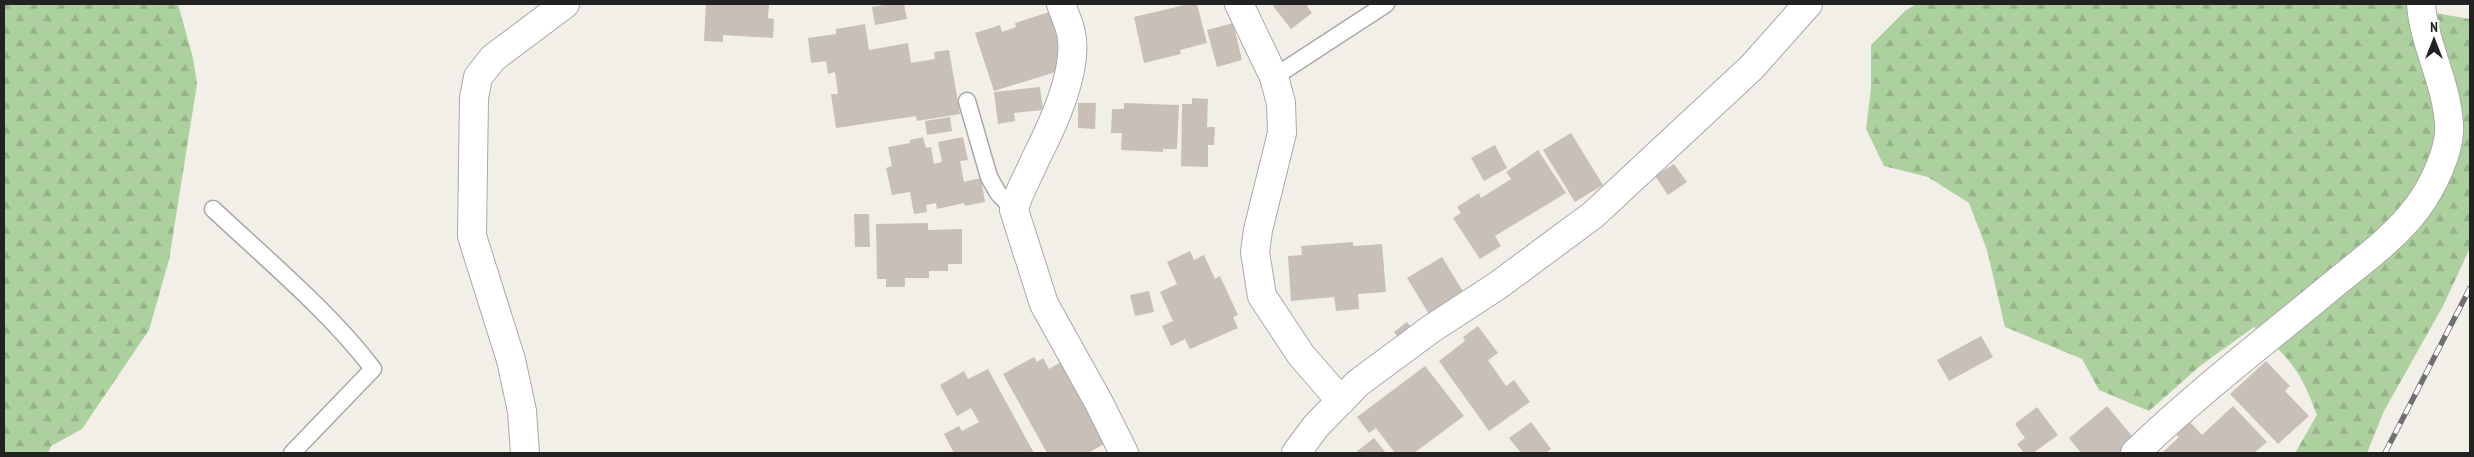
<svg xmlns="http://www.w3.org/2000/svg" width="2474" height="457" viewBox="0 0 2474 457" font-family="'PT Sans Narrow',sans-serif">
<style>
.forest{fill:url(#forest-firs)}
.building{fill:#c7bfb8}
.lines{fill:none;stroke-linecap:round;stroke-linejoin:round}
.lane-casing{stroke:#a9a9a9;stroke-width:19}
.street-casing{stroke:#a9a9a9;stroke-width:30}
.lane{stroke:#fff;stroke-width:16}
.street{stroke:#fff;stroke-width:28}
.rail-casing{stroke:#707070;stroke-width:5.5}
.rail{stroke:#fff;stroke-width:4;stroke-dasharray:11;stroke-linecap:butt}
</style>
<defs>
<pattern id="forest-firs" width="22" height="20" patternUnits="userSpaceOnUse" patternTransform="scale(1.25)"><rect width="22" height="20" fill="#add19e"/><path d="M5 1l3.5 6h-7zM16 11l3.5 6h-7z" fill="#95b388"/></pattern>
</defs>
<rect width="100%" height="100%" fill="#f2efe9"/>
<path class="forest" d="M4,4H178L193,58L197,84L169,260L149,330L82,429L51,446L48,453H4Z
M1916,4H2429L2435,13L2470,19V248L2443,306L2384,411L2367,453H2295L2317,415C2301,371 2290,358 2254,327L2200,366L2149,411L2099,390L2082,359L2005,327L1987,250L1969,203L1928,177L1884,166L1866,129L1871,89V45L1905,11Z"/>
<path class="building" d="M706,4H769L768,18L774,19L773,38L723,35V42L704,41Z
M890,4H904L907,19L875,25L872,7Z
M1189,4H1197L1207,43L1180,50L1181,54L1144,63L1134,17Z
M1276,4H1309L1307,6L1312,13L1291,29L1273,6Z
M1052,11L1064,49L1059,71L994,91L975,33L1000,25L1002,32L1016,27L1015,23Z
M1233,23L1242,60L1217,67L1207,30Z
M865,24L869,50L908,43L911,63L935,59L934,52L949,50L960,114L917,121L916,116L836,128L831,94H838L835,72L828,74L826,61L811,63L808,38L836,34V29Z
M1040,87L1043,110L1014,113L1015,121L998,124L994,92Z
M1192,98L1208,99L1207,127H1215L1214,145H1208V167L1181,166L1182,104H1192Z
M1078,103H1096L1095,129L1078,128Z
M1124,103L1179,105L1177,149H1163V152L1121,150L1122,133H1111L1112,109H1124Z
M950,117L952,131L927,135L925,121Z
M1571,133L1603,185L1575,202L1543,150Z
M923,137L926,148L931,147L934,164L942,162L938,142L963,137L968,160L960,161L964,182L981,178L985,202L965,206L964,203L937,209L936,203L926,205L927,212L914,214L910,192L892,195L886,168L892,166L888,147L910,143V140Z
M1495,145L1507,168L1484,181L1471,158Z
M1538,150L1566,193L1495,236L1501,246L1480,259L1453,218L1461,213L1457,207L1479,193L1481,198L1511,179L1506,172Z
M1674,164L1687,182L1668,195L1655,176Z
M854,214H869L870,247H855Z
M928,223V230L962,229V264H948V271H929V278H905V287H886V279H877L876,224Z
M1353,242V246L1382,244L1386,292L1358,294L1359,309L1336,311L1334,297L1291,301L1288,256L1302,255L1301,246Z
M1190,251L1194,260L1204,255L1215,279L1220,276L1238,315L1233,317L1238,328L1190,349L1185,339L1171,346L1162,326L1173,321L1160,292L1177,284L1167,262Z
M1442,257L1467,298L1440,307L1429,314L1407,278Z
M1149,291L1154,312L1135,316L1130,295Z
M1407,322L1414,331L1401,341L1394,332Z
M1478,326L1498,353L1488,360L1506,386L1514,380L1530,402L1489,431L1439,361L1465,341L1463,337Z
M1981,336L1993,357L1949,381L1937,360Z
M1034,357L1037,362L1043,358L1049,369L1061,362L1106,443L1088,453H1047L1003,374Z
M2266,361L2290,386L2285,391L2309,416L2278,444L2230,394Z
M1425,366L1464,416L1414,453H1395L1376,428L1369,433L1357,417Z
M988,369L1034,453H954L944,434L959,426L962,431L979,422L971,408L957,416L940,385L964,371L968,379Z
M2107,406L2132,436L2124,443L2130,450L2126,453H2081L2069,438Z
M2233,406L2267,442L2254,453H2162L2179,437L2176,435L2190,422L2202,435Z
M2037,407L2058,435L2033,453H2024L2017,444L2025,438L2015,424Z
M1531,422L1551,449L1546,453H1521L1509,438Z
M1374,438L1386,453H1355Z"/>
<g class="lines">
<g class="lane-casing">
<path id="lane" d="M1274,77L1386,4
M967,101L989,177L998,193L1014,210
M213,209C265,258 330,312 373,369L292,453"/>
</g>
<g class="street-casing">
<path id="street" d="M1061,4C1064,13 1069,23 1071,33C1079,70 1052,127 1035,160C1028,177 1018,192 1014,210L1044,304L1098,401L1124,453
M1239,4L1274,77L1281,103L1282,133L1258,230L1255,252L1262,296L1301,355L1341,401
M525,453L522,411L511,360L472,236L474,98L478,77L493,58L565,4
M1296,453L1316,426L1358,383L1431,329L1497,286L1593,215L1752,67L1808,4
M2135,453C2195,395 2263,343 2328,289C2358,264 2393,240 2417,208C2432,188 2451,150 2449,125C2447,83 2424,45 2421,4"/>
</g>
<use href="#lane" class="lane"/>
<use href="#street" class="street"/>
<g class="rail-casing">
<path id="rail" d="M2385,453L2470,288"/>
</g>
<use href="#rail" class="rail"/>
</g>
<rect width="2474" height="457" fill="none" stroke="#222222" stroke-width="10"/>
<g transform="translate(2434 40)" stroke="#ffffff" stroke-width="4" paint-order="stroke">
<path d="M0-4L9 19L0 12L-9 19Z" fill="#222222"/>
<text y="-8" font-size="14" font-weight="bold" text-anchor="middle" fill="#222222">N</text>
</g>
</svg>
